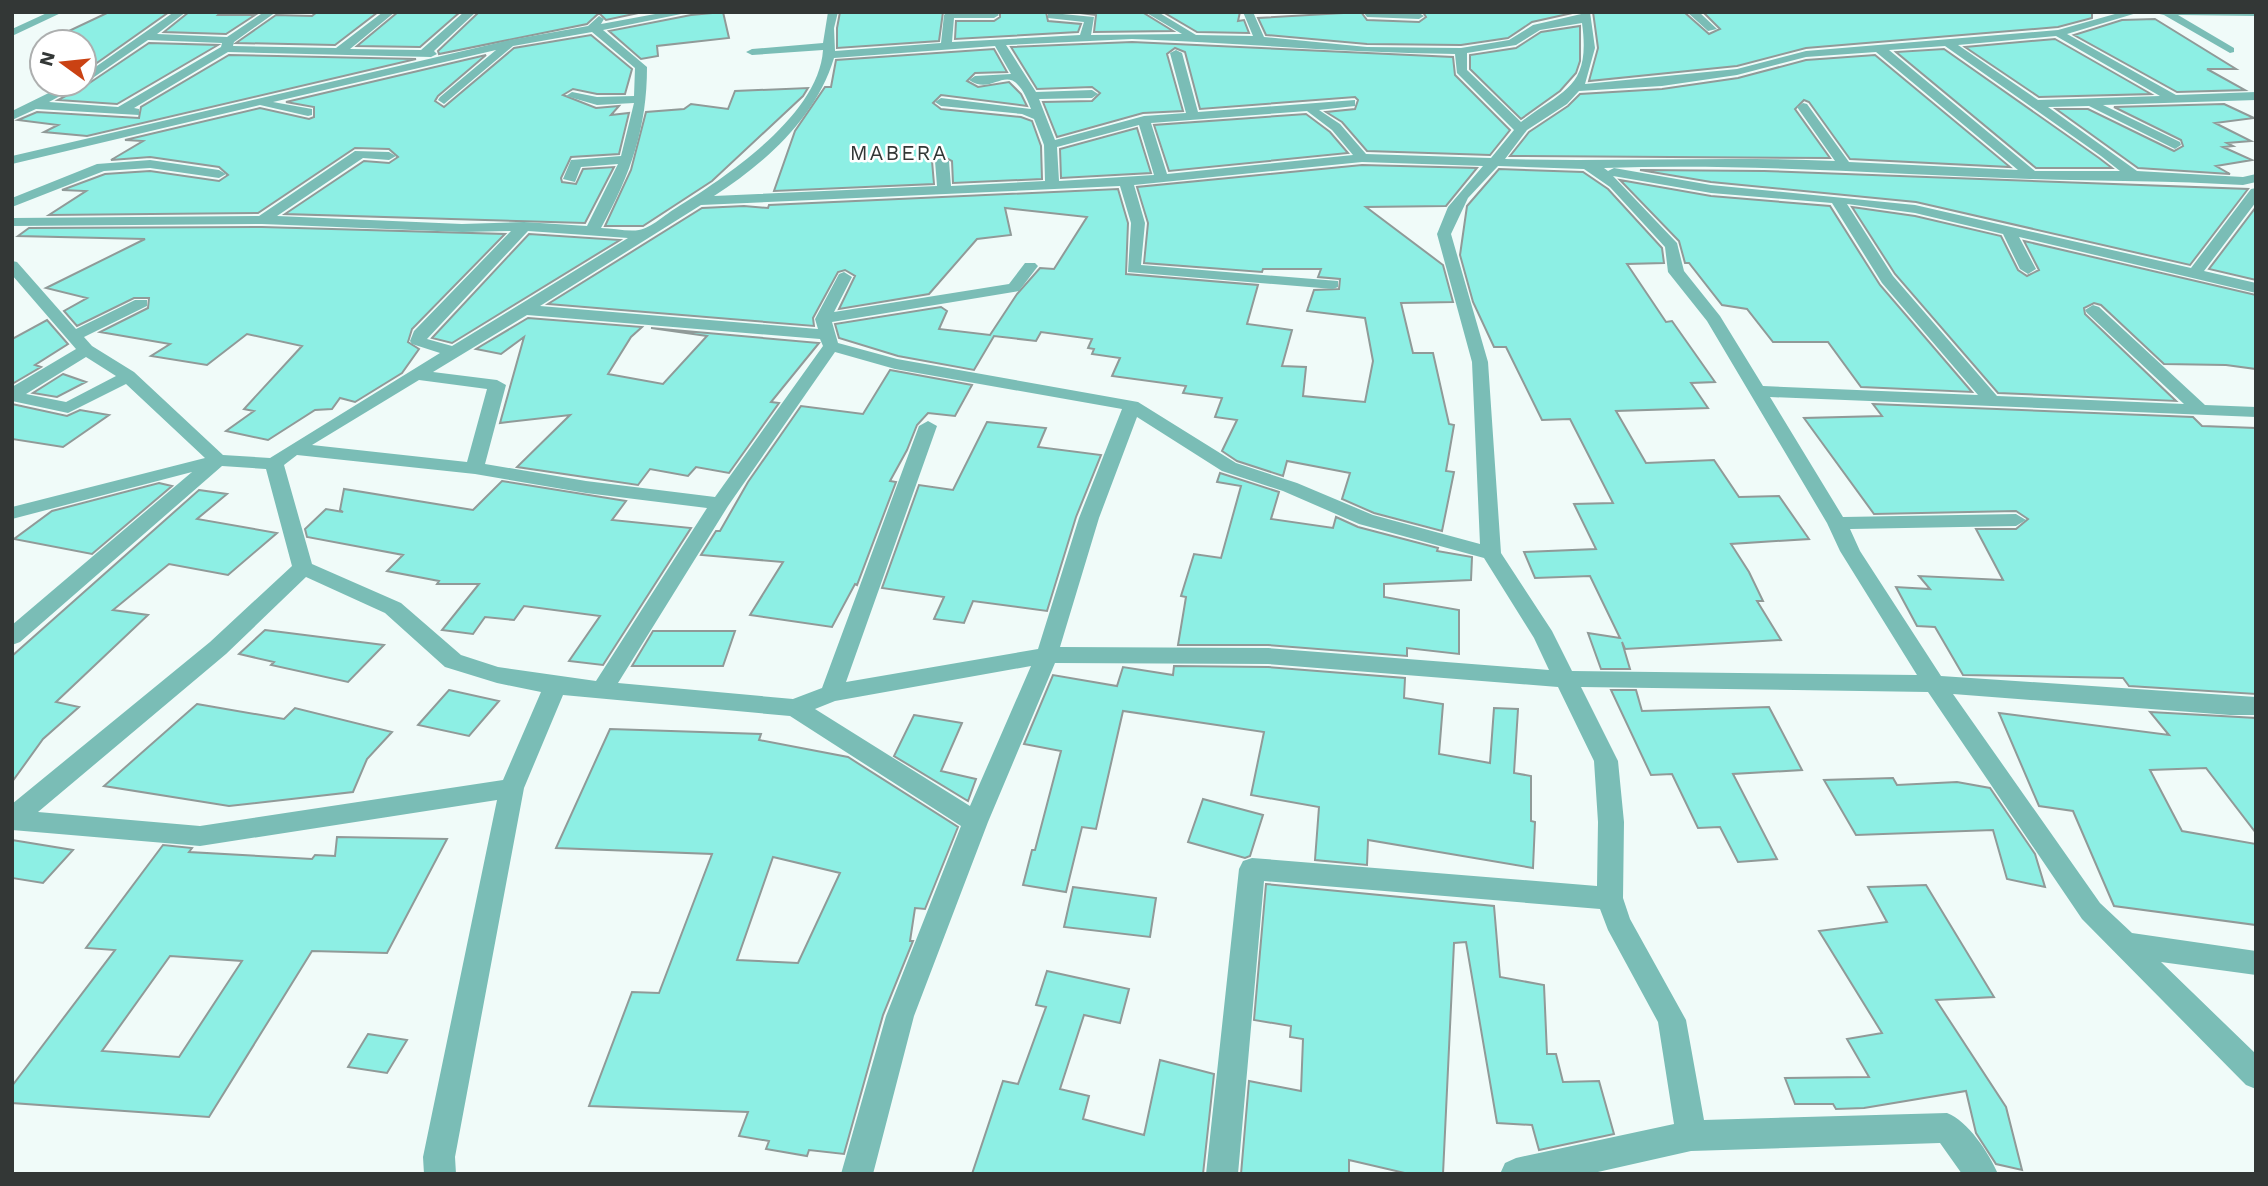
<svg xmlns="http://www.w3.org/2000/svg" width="2268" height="1186" viewBox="0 0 2268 1186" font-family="'Work Sans',sans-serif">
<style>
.building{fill:#8defe4;stroke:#909a98;stroke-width:2;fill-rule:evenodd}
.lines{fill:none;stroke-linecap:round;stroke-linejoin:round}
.street{fill:#7abdb6;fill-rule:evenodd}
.labels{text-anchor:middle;stroke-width:5;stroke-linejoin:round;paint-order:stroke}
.far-neighbourhood-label{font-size:21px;letter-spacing:2px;fill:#333736;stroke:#fff}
</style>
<rect width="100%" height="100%" fill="#f0fbf9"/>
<path class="building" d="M109,12H169L84,72V42L54,38Z
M189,12H221L218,15H255L226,34L164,32Z
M317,12H378L335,45L236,43L276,15L312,16Z
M398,12H460L420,47L357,46Z
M479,12H643L606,20L599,13L587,24L439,54L438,51Z
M723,12L729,38L657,46L658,56L641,59L609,31L691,15Z
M840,12H943L939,41L837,48V28Z
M1000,12H1046L1048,21L1081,24L1078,32L955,39L956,21H994L1000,17Z
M1072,12H1142L1173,31L1094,32L1096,15Z
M1163,12H1240L1238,21L1244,20L1249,33L1197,32Z
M1361,12L1367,20L1419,22L1426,17L1423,12H1577L1532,22L1508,38L1461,45L1367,44L1266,35L1258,18Z
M1593,12H1684L1709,34L1720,29L1703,12H2092V18L2058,27L1806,48L1737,66L1589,81L1598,48Z
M2155,19L2236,69H2207L2245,90L2177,92L2074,35L2122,20Z
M1580,26V61L1576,73L1560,91L1521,119L1470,69V55L1516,48L1541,32Z
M591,35L632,69L625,94H597L573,89L563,95L596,108L619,106L611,115L629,113L619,154L571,157L561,178L562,182L576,184L583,169L614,167L585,223L285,214L364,161L389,163L398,157L389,149L355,148L258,213L49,215L86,191L62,190L105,174L150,171L219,181L228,175L219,167L150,157L111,160L143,141L125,140L260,108L309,119L314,117V107L286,102L486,55L438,96L435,101L444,107L514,48Z
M2055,39L2151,94L2039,97L1965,47Z
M1132,42L1453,57L1455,75L1510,130L1490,155L1367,151L1342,122L1326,112L1355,109L1358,100L1355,97L1200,109L1185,52L1175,48L1167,54L1183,111L1143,113L1057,137L1043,102L1092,101L1100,93L1092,87L1037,89L1011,47Z
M149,43L218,45L117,104L58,100L85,86Z
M994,49L1007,72L975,73L967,81L978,87L1009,82L1021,94L1027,106L941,95L933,103L941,109L1021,117L1032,121L1041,146L1042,179L953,183L952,161L941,155L932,161L934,184L774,191L795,131L825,87H831L836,60Z
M1944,49L2099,158L2112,168H2036L1896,52Z
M229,55L416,59L87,136L44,132L58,125L18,120L37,112L139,118L141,107Z
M1875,55L2010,167L1850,159L1809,102L1804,100L1795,109L1830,158L1510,156L1529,132L1568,106L1580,94L1662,89L1738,78L1806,60Z
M808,88L803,96L712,181L643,226H605L631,170L646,112L684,109L691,104L728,109L735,91Z
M2224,104L2254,118L2215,123L2251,141L2227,143L2233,146L2223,147L2252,160L2216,166L2230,174L2138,168L2056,109H2088L2174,151L2183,146L2181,140L2114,107Z
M1306,114L1330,132L1348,153L1169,171L1154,125Z
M1137,128L1151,173L1061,178L1060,149Z
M1362,165L1477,168L1446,206L1366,207L1443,265L1453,302L1401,303L1413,353H1433L1449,424L1454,425L1446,471L1454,472L1442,531L1374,513L1342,499L1350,473L1287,461L1283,476L1237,461L1222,451L1237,420L1215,417L1222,398L1183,393L1186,386L1112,376L1120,358L1092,354L1094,349L1088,348L1092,339L1041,332L1036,341L994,336L974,370L898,356L839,338L835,324L941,307L947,311L939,329L990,335L1017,294L1040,268L1054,269L1087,217L1005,208L1011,235L977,239L929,294L839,309L855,276L845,270L838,272L813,318L814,326L548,304L702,208L744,206L768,208L769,205L1118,189L1128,223L1126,274L1258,285L1247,324L1292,330L1282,366L1306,367L1303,396L1365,402L1373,361L1365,318L1307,311L1314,290L1339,289L1340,279L1318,277L1321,269H1263L1262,272L1144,263L1148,223L1137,187Z
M1499,169L1583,172L1608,189L1662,248L1664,263L1627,264L1666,322L1672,321L1715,382L1691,383L1708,408L1616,411L1646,463L1714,460L1739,497L1779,496L1809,539L1731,544L1749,572L1763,601H1757L1781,640L1625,649L1622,642L1630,669H1601L1588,633L1620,638L1590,576L1535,578L1524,552L1596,549L1574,504L1613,503L1570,419L1542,420L1506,347H1494L1473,302L1460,255L1467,206Z
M1640,170L1764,171L2248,189L2190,265L1916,202L1711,182Z
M1620,180L1711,196L1830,206L1880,285L1972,392L1861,387L1828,342H1773L1747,309L1722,305L1689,263H1685L1679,241Z
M1852,207L1915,216L2001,236L2018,270L2027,276L2039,270L2024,241L2256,295V369L2226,365L2164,364L2101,305L2094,303L2084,308L2085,314L2176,401L1998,393L1895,274Z
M2256,207V280L2209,269Z
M262,227L505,234L412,329L408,342L419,349L402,373L355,402L340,398L332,409L315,410L268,440L226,431L254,411L244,409L302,346L247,334L207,365L151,356L170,344L100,332L148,308L149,298H134L77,326L64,311L87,298L46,288L145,239L18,236L29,228Z
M529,234L620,240L452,343L432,338Z
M528,318L642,327L631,337L608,374L663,384L707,336L651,328L819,343L771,402L779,403L729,473L696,467L688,476L650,469L638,485L517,467L570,415L500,423L524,337L501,354L476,349Z
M47,320L68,344L35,365L41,367L12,384V339Z
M890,370L972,385L955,416L928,413L917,425L907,450L890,481L896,482L857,585L855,584L832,627L750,615L783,562L701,555L716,531H720L748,482L801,406L863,414Z
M63,374L86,382L57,397L33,393Z
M12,404L67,416L80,410L109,415L63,447L12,439Z
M1873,404L2193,417L2202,426L2256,428V694L2129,686L2123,678L1963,675L1935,627L1917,626L1896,587L1930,589L1919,576L2003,580L1976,529H2016L2028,519L2016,511L1874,514L1804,418L1882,416Z
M987,422L1046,428L1038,447L1101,455L1076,517L1047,611L973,601L964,623L934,619L944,597L882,588L919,485L953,490Z
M1220,473L1279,492L1271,519L1333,528L1336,517L1358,527L1438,548L1437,551L1472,557L1471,580L1384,584V597L1459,610V654L1407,648V656L1268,645H1178L1186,597L1181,596L1194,554L1221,558L1241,486L1217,482Z
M502,481L626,501L612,520L691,528L603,665L569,661L600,616L524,606L514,620L485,617L473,634L442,630L479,584H437L439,581L387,571L403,555L307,537L305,529L326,509L343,512L340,510L344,489L473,510Z
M159,483L172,486L92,554L14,539L52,511Z
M199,490L227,494L197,519L277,533L228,575L169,564L113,610L148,615L56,702L79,707L43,739L12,782V656Z
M265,630L384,645L348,682L271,665L274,662L239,654Z
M653,631H735L723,666H632Z
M1174,666L1268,667L1405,678L1404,698L1443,704L1439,754L1490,763L1494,708L1518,709L1514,773L1531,776V821L1535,822L1533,868L1368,840L1367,865L1315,860L1319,807L1251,795L1264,732L1123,711L1096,829L1082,827L1066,892L1023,885L1032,850H1035L1061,751L1024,744L1053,675L1117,686L1123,667L1173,675Z
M449,690L499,701L469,736L418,725Z
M1611,690H1636L1642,711L1769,707L1802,770L1733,774L1777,859L1738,862L1720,827L1698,828L1672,774L1651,775Z
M197,704L284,719L295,708L392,732L367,759L353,792L229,806L104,786Z
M2150,712L2256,718V833L2206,768L2150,770L2182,831L2256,844V925L2114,906L2073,811L2039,806L1999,713L2169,735Z
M914,715L962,723L941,771L976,779L968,801L894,756Z
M610,729L761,734L759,740L848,757L958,827L925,909L915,908L910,941H913L883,1015L844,1154L809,1150L807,1156L766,1149L769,1141L739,1136L748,1112L589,1106L632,992L659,993L712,854L556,848ZM773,857L840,873L798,963L737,960Z
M1893,778L1897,785L1957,782L1990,788L2035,854L2045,887L2007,879L1993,830L1856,835L1824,780Z
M1203,799L1263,815L1250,856L1245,858L1188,842Z
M337,837L447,839L387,953L312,951L209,1117L12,1103V1086L115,950L86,948L163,845L192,848L189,852L312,859L315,855L335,856ZM170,956L242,961L179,1057L102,1051Z
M12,840L73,850L43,883L12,878Z
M1266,884L1494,906L1500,977L1544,985L1547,1054H1556L1563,1082L1599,1081L1614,1134L1539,1150L1532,1125L1497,1123L1466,942L1454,943L1443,1174H1409L1349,1160V1174H1241L1249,1081L1301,1091L1303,1039L1290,1037L1291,1026L1254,1020Z
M1926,885L1994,997L1936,1000L2006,1107L2022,1170L1996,1164L1976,1133L1966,1091L1864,1108L1836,1109L1833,1104H1795L1785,1078L1869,1077L1847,1039L1882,1033L1819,931L1887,922L1868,887Z
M1073,887L1156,898L1150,937L1064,927Z
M1047,971L1129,989L1120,1023L1084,1015L1060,1089L1089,1096L1083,1119L1144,1135L1160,1060L1214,1074L1203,1174H972L1003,1081L1018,1084L1046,1007L1036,1005Z
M368,1034L407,1040L387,1073L348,1067Z"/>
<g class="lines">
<path class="street" d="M49,12H63L12,36V29Z
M174,12H186L157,34L227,37L264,12H276L234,42L233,46L336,48L383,12H395L350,49L421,50L464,12H476L434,51L437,54L431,57L228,52L134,108L139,109V115L36,109L12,120V111L67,84H82L49,102L118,107L221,47L222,43L148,40L84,84V75Z
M666,12H691L603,30L647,67C647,127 631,174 601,228C613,228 628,232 639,230C651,228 666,214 676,208C726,177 819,115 823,50L752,55L746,52L752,49L823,43L828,12H838L834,28L835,51L941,43L944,15L947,12H996L999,15L994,18H954L952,42L1080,35L1084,22L1048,18V14L1052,13L1094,17L1091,35L1182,34L1145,12H1158L1196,35L1253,36L1243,12H1253L1264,37L1367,47L1461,48L1509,40L1533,25L1590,12L1595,48L1585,84L1737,69L1806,51L2058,30L2122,12H2140L2067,34L2176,95L2256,92V100L2103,105L2180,142L2181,145L2175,149L2089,106L2048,107L2137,171L2243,177L2256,174V182L2243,185C2172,181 2101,181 2030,179C1887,174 1747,163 1604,168L1608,171L1614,168L1711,185L1915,205L2191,268L2251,189L2256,188V202L2204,271L2256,283V293L2019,237L2036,269L2028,274L2020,269L2003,234L1915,213L1847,204L1893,276L1997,396L2184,404L2087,313L2085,310L2093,305L2099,307L2205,405L2256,407V417L1770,397L1843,517L2016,514L2026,520L2016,526L1850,529L1860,551L1941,676L2256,697V715H2230L1953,694L2100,903L2132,933L2256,951V975L2161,962L2256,1054V1089L2246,1085L2082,919L1928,692L1581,687L1618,761L1624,822L1623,898L1630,919L1686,1020L1704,1120L1947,1113C1968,1121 1989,1153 1998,1174H1962L1940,1143L1691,1151L1589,1174H1500L1505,1163L1516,1158L1674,1124L1658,1022L1608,930L1600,909L1264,881L1238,1174H1206L1239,869L1243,861L1252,858L1597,886L1598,822L1594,761L1558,687L1268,664L1055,663L988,822L914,1016L873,1174H841L886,1016L961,826L790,716L563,695L524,788L455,1157L456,1174H424L423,1157L497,800L200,846L12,830V804L210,642L292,566L266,469L222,466L20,642L12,645V625L192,472L12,519V507L205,458L126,384L68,413L12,401V387L76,349L12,275V261L17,262L76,329L135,300H147V306L84,337L92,346L134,372L223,455L270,458L440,353L412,344L410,341L414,331L511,231L462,232L262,224L12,226V218L259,216L355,151L389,152L396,156L389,160L363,158L277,216L462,224L524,222L587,226L618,164L581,167L575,182L563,179L571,160L621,156L634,103L597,105L566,96L572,92L597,97L634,96L635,68L592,32L513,46L444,104L438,100L440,97L496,50L273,102L312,109V115L308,116L260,105L12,164V156L510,40L588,26L599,16L604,19L601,24ZM1582,23C1591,88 1564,89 1521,122L1467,70V53L1516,45L1540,30ZM2056,36L2160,96L2038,100L1958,45ZM1132,39C1240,43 1347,53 1455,54L1457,73L1514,130L1491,158L1366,154L1340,124L1319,110L1355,106V100L1198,112L1182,53L1176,50L1170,53L1186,113L1144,116L1055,140L1039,99L1092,98L1098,94L1092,90L1036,92L1006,45ZM995,46L1011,74L975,76L969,80C996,99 1010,52 1031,109L941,98L935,102L941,106L1022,114L1034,119L1044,145L1045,181L951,186L949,161L942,157L935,161L937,186L714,196C765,163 816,118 834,58ZM1945,46L2101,156L2120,171H2035L1889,50ZM1876,52L2018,170L1849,162L1807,104L1803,103L1797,107L1835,161C1725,156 1615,162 1505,159L1527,130L1567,104L1579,91L1662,86L1737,75L1806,57ZM1307,111L1332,130L1353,155L1167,174L1151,123ZM1139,125L1154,175L1059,181L1057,147ZM1362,162L1483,166L1448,207L1437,234L1472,362L1480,544L1373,515L1297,483L1236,463L1138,402L897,359L838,343L832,322L1019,291L1038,266L1035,263H1025L1009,284L834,312L852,277L844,272L839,274L815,319L818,329L540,306L701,205L1120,186L1131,223L1128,272L1333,289L1338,287V281L1141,265L1145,223L1134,185ZM1498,166L1584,169L1610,187L1665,247L1668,272L1707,321L1827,523L1840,551L1917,675L1572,671L1552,631L1501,553L1488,362L1451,234L1468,198ZM1613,176L1711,193L1832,203L1882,283L1978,395L1763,386L1720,316L1684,271L1677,243ZM528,231L628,238L452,346L427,339ZM527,315L820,339L823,346L715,497L586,481L485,464L506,385L497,380L433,372ZM835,352L895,369L1122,409L1079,518L1038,649L846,682L937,426L928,421L919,426L822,688L793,699L618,683L728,506ZM86,357L116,376L66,402L26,394ZM419,380L487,389L467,462L312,445ZM1137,417L1222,471L1283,491L1359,524L1484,558L1534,638L1549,670L1268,648L1060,647L1099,518ZM297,455L475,474L586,493L707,508L596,681L498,667L461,655L401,603L312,564L284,465ZM306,577L385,613L445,667L497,683L541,692L503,780L200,826L38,812L226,654ZM1031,666L970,806L815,709L835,701Z
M1363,12L1419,13L1424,16L1419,19L1367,17Z
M1687,12H1699L1717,29L1708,31Z
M2150,12H2256V16L2178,15L2234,48V52L2230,53L2164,15Z
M150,160L219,170L226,174L219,178L150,168L104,171L12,207V198L97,164Z"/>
</g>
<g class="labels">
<g class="far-neighbourhood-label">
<text x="899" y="160">MABERA</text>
</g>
</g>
<rect width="2268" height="1186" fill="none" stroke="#333736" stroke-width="28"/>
<g transform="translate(63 63) rotate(285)"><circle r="33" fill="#ffffff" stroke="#adafaf" stroke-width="2"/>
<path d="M0-5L12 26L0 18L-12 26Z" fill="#ca4213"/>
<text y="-10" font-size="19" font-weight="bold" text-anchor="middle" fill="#333736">N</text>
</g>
</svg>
